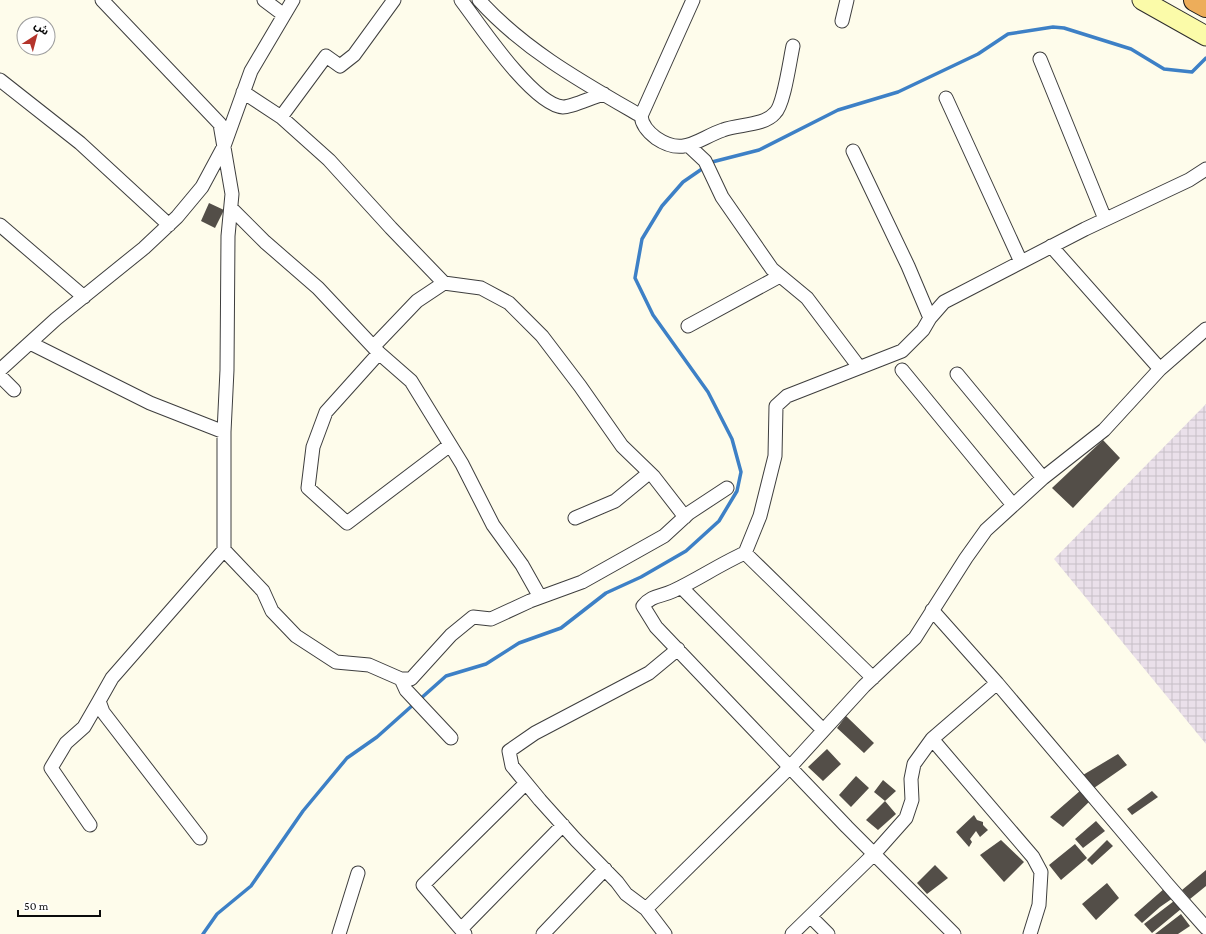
<svg xmlns="http://www.w3.org/2000/svg" width="1206" height="934" viewBox="0 0 1206 934" font-family="'Crimson Pro','Noto Sans Arabic',serif">
<style>
.industrial{fill:url(#industrial-grid)}
.lines{fill:none;stroke-linecap:round;stroke-linejoin:round}
.stream{stroke:#3d80c6;stroke-width:3.5}
.building{fill:#534e48}
.street-casing{stroke:#3e3e3e;stroke-width:15}
.secondary-casing{stroke:#2d2d2d;stroke-width:21}
.highway-casing{stroke:#1c1c1c;stroke-width:24}
.street{stroke:#fff;stroke-width:13}
.secondary{stroke:#fbfba9;stroke-width:19}
.highway{stroke:#edad5a;stroke-width:22}
</style>
<defs>
<pattern id="industrial-grid" width="8" height="8" patternUnits="userSpaceOnUse"><rect width="8" height="8" fill="#eae0ea"/><path d="M0 4h8M4 0v8" fill="none" stroke="#c7bfc7"/></pattern>
</defs>
<rect width="100%" height="100%" fill="#fefceb"/>
<path class="industrial" d="M1206,404V744L1054,559Z"/>
<g class="lines">
<path class="stream" d="M419,700L446,676L486,664L519,643L561,628L606,593L641,577L686,551L719,521L737,491L741,472L732,439L708,392L653,315L635,278L642,239L662,206L683,182L712,162L759,150L838,110L898,92L978,54L1008,34L1053,27L1064,28L1131,49L1164,69L1192,72L1206,58
M203,934L217,914L251,886L303,811L347,758L377,737L414,704"/>
</g>
<path class="building" d="M209,203L224,210L215,228L201,221Z
M1103,440L1120,458L1073,508L1052,488Z
M846,716L874,743L864,753L837,728Z
M827,749L841,764L823,781L808,767Z
M1118,754L1127,765L1094,788L1083,775Z
M856,776L869,788L851,807L839,795Z
M883,780L896,791L885,801L896,814L878,830L866,820L885,801L874,792Z
M1081,790L1090,801L1063,827L1050,817Z
M1152,791L1158,797L1132,815L1127,809Z
M974,815L977,820L983,822V825L988,830L980,837L976,831L970,839L972,842L969,847L956,832Z
M1096,821L1105,831L1083,848L1075,839Z
M1001,840L1024,862L1004,882L980,855Z
M1107,840L1113,846L1092,865L1087,860Z
M1075,844L1087,858L1061,880L1049,865Z
M935,865L948,878L927,894L917,883Z
M1206,870V886L1190,899L1182,890Z
M1107,883L1119,898L1096,920L1082,904Z
M1165,888L1173,898L1160,907L1142,923L1134,915Z
M1174,901L1181,909L1152,933L1144,924Z
M1181,914L1190,926L1178,934H1155Z"/>
<g class="lines">
<g class="street-casing">
<path id="street" d="M102,0L220,124L232,194L228,236L227,370L224,432V550L263,591L272,611L296,636L336,662L369,665L401,679H411L451,635L473,617L491,619L530,601L582,582L664,536L689,513L727,488
M264,0L284,15
M461,0C479,24 533,105 563,107C573,107 592,97 604,94
M479,0C524,50 584,83 641,116
M693,0L641,116C642,125 648,132 656,138C684,157 697,139 723,130C739,124 764,126 775,113C784,105 790,59 793,46
M842,21L847,0
M1040,59L1105,219
M0,80L80,143L169,225
M243,92L281,117L326,56L340,66L354,55L394,0
M946,98L1021,262
M281,117L329,160L391,228L444,283L417,301L374,346
M689,146L705,161L722,197L772,269L807,298L859,367
M853,151L908,266L930,318
M231,208L265,242L318,288L379,353L411,381L462,464L493,525L522,565L540,597
M0,225L84,297
M1051,246L1160,369
M444,283L481,288L509,303L542,336L580,386L622,446L654,477L685,517
M688,326L780,276
M30,343L150,403L224,432
M379,353L326,412L313,447L308,488L347,523L450,445
M0,370L56,319L144,248L177,217L202,187L224,146L251,71L293,0
M902,370L1013,505
M957,374L1043,478
M0,376L14,390
M575,518L615,501L649,473
M745,553L873,678
M681,587L823,730
M932,610L997,683L1168,885L1206,928
M401,679L406,690L451,738
M997,683L932,739L1033,857L1041,872L1039,905L1030,934
M90,825L51,768L66,743L84,727L99,701
M200,838L103,712L99,701L112,678L224,550
M646,909L790,767L864,686L915,638L966,558L986,530L1043,478L1104,430L1160,369L1206,329
M811,917L828,934
M461,929L563,825
M339,934L358,873
M465,934L423,885L526,783
M543,934L605,869
M665,934L646,909L626,894L617,882L576,840L540,800L512,766L509,751L535,733L649,673L678,649
M792,934L874,854L906,818L912,800L911,779L914,764L932,739
M954,934L847,827L656,627L643,606C652,595 660,597 673,591C697,580 720,564 745,553L760,516L775,456L776,406L787,396L902,351L923,330L930,318L944,302L1085,229L1189,180L1206,169"/>
</g>
<g class="secondary-casing">
<path id="secondary" d="M1142,0L1206,36"/>
</g>
<g class="highway-casing">
<path id="highway" d="M1195,0L1206,6"/>
</g>
<use href="#street" class="street"/>
<use href="#secondary" class="secondary"/>
<use href="#highway" class="highway"/>
</g>
<g transform="translate(36 36) rotate(36)"><circle r="19" fill="#ffffff" stroke="#9d9d9d"/>
<path d="M0-3L7 15L0 10L-7 15Z" fill="#b4342b"/>
<text y="-6" font-size="11" font-weight="bold" text-anchor="middle" fill="#0b0b0b">ش</text>
</g>
<path d="M18 910v6h82v-6" fill="none" stroke="#0b0b0b" stroke-width="2"/>
<text x="24" y="910" font-size="12" fill="#0b0b0b" stroke="#ffffff" stroke-width="3" paint-order="stroke">50 m</text>
</svg>
